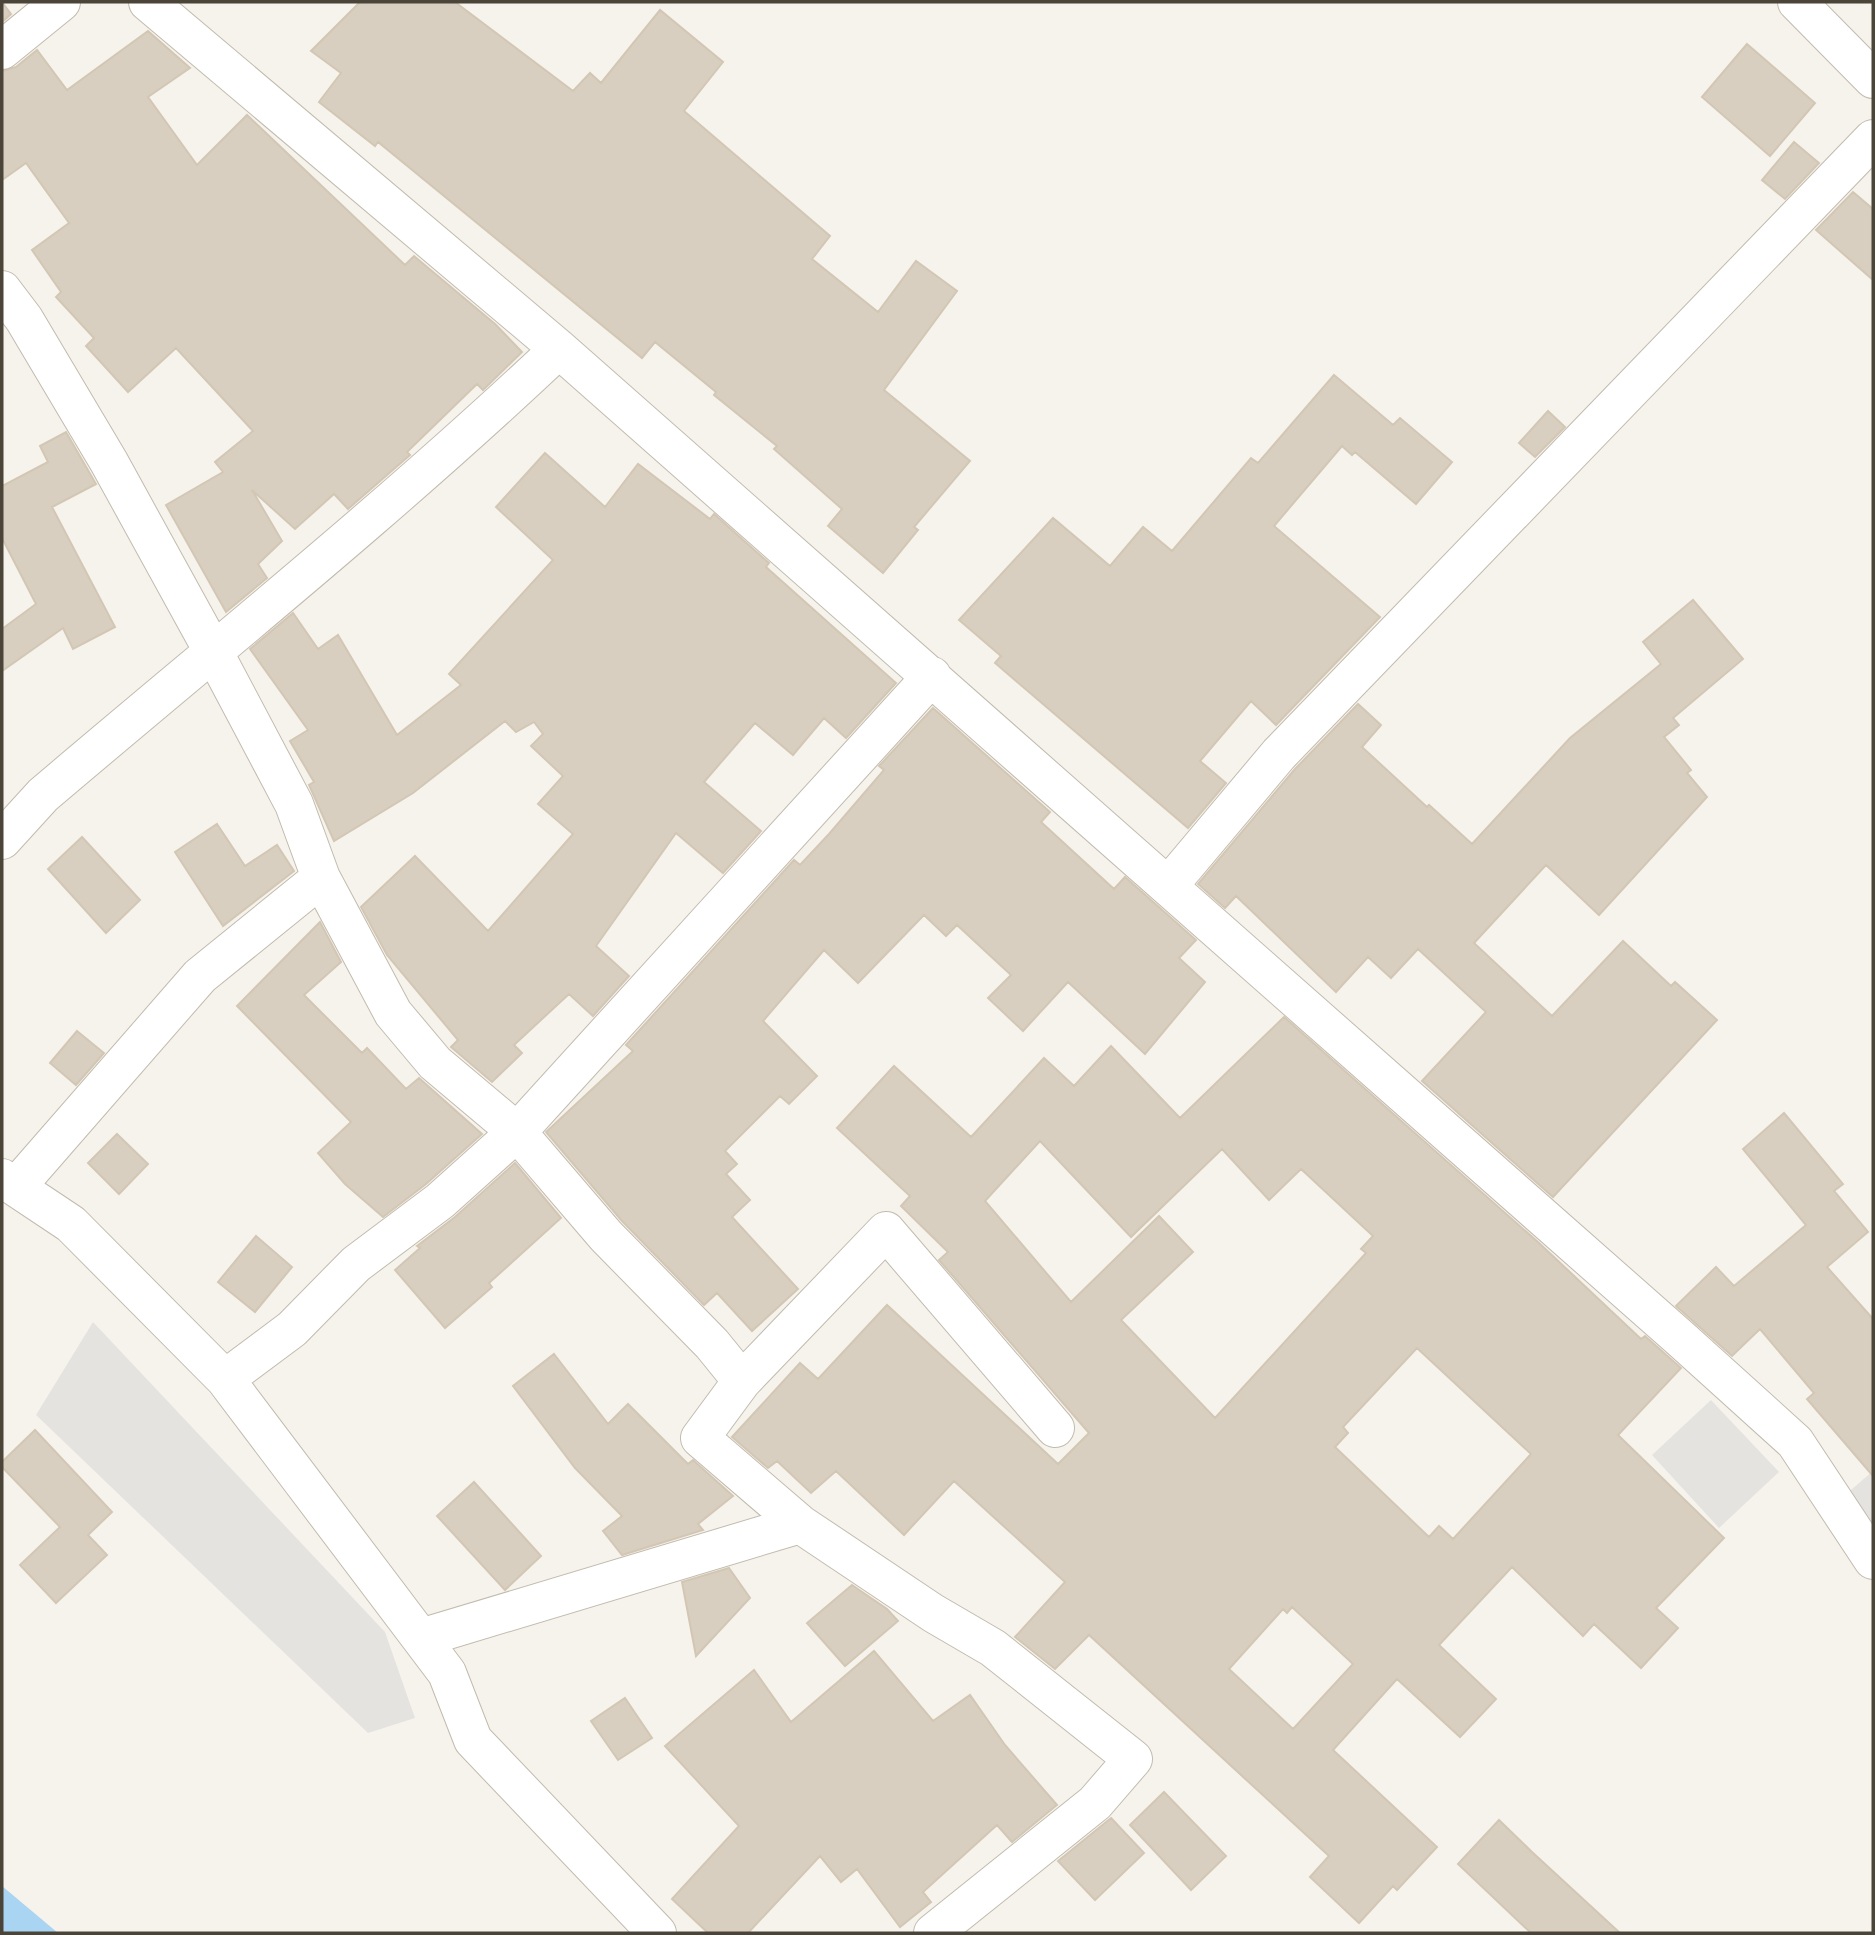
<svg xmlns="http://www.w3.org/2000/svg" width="1875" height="1935" viewBox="0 0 1875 1935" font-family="'Fira Sans',sans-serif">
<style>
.parking{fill:#e5e3e0}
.water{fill:#a9d4f2}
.building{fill:#d8cfc1;stroke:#d3c7b4;stroke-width:2;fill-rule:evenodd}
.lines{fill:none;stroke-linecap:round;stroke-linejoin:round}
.minor-casing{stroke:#c2bbae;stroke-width:40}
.minor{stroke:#fff;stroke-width:38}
</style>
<rect width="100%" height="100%" fill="#f6f3ec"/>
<path class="parking" d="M93,1322L385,1632L415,1718L368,1733L36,1415Z
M1711,1400L1779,1472L1719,1528L1652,1455Z
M1873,1471V1545L1837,1502Z"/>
<path class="water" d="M2,1886L58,1933H2Z"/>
<path class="building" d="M2,2L11,14L2,22Z
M360,2H455L573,91L590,73L601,83L660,10L723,62L684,111L830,236L812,259L878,312L916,261L957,291L884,390L970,461L914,527L918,530L883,573L828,526L842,509L774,449L777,446L714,395L716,392L655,342L642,358L378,142L375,146L319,102L341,73L311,51Z
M148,31L190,68L148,97L197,165L247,115L405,265L414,256L495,324L522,352L483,390L477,384L407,452L410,455L348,509L334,494L295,529L252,490L282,541L258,564L267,578L226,612L166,505L223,472L215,462L253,431L176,348L128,392L86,346L94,338L56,297L61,292L32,250L69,223L26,163L2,180V71L16,67L37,50L67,90Z
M1747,44L1815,103L1770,156L1702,97Z
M1794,142L1819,163L1785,199L1762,180Z
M1853,192L1873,209V280L1816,230Z
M1334,375L1393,425L1400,418L1452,462L1416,504L1355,452L1352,455L1342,446L1274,526L1380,617L1276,725L1251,701L1200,761L1226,783L1188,828L995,663L1001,656L959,620L1053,518L1110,566L1143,527L1172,551L1251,458L1258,463Z
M1548,411L1565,427L1535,457L1519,443Z
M66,432L96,484L52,507L115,627L73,649L63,628L2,671V629L36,604L2,538V486L48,462L40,446Z
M545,453L605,507L638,464L710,519L714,514L769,563L766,567L896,683L846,738L824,718L793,755L755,723L704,782L761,831L723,873L676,833L596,946L629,976L593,1016L569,994L514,1045L522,1053L492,1082L451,1047L458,1040L387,955L361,907L415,856L488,931L573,834L538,804L563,776L531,746L543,734L534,722L516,732L505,721L413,793L334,841L309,785L314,782L290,741L308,730L250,649L293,613L318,649L338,635L397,735L461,685L449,674L553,560L496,507Z
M1693,600L1743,659L1673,718L1679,725L1664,737L1691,770L1687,773L1707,797L1599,915L1546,865L1474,943L1552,1016L1623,941L1671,986L1675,982L1717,1020L1553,1197L1422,1081L1486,1012L1418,949L1391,978L1368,957L1336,992L1236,896L1225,908L1198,884L1295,769L1358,704L1381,725L1362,747L1427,807L1429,805L1472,844L1570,738L1661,664L1643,642Z
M933,708L1050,812L1041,822L1114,889L1125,877L1196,940L1179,958L1205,982L1145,1054L1068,982L1023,1031L988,998L1011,975L957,925L946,936L924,915L858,983L824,950L763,1021L817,1076L789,1104L780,1096L725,1151L737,1164L726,1174L750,1200L732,1217L798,1289L752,1331L717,1293L704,1305L622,1221L546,1132L633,1051L626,1045L794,860L800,865L829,834L884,770L879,766Z
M217,824L245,866L277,845L294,871L223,926L175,852Z
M82,837L140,900L106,933L48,869Z
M320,922L341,962L304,995L362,1053L367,1048L406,1089L419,1078L482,1134L426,1184L383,1217L345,1184L318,1153L351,1122L237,1006Z
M1284,1017L1539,1243L1641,1339L1645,1336L1681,1368L1618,1435L1724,1538L1656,1608L1678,1628L1641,1668L1594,1624L1583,1636L1512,1567L1439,1645L1496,1699L1460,1737L1397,1679L1333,1750L1437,1847L1397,1890L1393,1886L1359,1923L1310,1877L1329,1856L1089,1635L1055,1669L1015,1637L1065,1582L954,1481L904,1535L836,1471L811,1493L777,1461L768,1468L732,1437L800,1363L818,1379L887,1305L1058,1464L1089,1433L939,1260L948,1252L901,1206L910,1196L837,1128L894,1066L971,1137L1044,1058L1074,1086L1111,1046L1180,1118ZM1040,1141L1131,1237L1222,1149L1269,1200L1301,1169L1373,1236L1361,1249L1366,1253L1215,1418L1121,1320L1193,1252L1159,1216L1071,1302L985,1201ZM1417,1348L1531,1454L1453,1539L1439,1526L1429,1537L1335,1447L1348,1433L1343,1427ZM1292,1607L1353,1664L1293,1729L1229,1669L1283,1609L1287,1613Z
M77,1031L104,1053L76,1085L50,1063Z
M1784,1113L1843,1184L1834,1191L1868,1232L1827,1267L1873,1319V1476L1807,1399L1814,1393L1760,1329L1732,1356L1676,1306L1716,1267L1734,1286L1806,1225L1743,1149Z
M117,1134L148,1164L119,1194L88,1163Z
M515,1163L561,1218L489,1283L492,1287L445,1328L395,1270L420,1248L417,1246L455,1217Z
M256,1236L292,1267L255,1312L218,1282Z
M554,1354L608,1424L628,1404L688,1464L693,1460L733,1496L698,1524L703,1530L622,1555L603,1531L622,1516L575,1468L513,1386Z
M35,1430L112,1512L88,1535L107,1555L56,1603L20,1565L60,1527L2,1467V1462Z
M474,1482L541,1556L505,1590L437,1516Z
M729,1568L750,1598L696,1656L682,1582Z
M852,1585L887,1609L898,1621L845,1666L807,1623Z
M874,1651L933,1721L970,1695L1005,1745L1057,1805L1012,1842L997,1825L923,1892L931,1902L900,1927L857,1869L841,1882L820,1856L748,1933H708L672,1899L739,1826L665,1746L754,1670L791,1722Z
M625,1698L652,1738L618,1760L591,1721Z
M1164,1792L1226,1856L1191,1890L1130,1825Z
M1111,1818L1144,1853L1095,1900L1058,1861Z
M1499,1820L1532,1852L1620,1933H1531L1458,1864Z"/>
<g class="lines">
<g class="minor-casing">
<path id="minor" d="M148,2L559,349L1681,1339L1795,1442L1873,1560
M1797,2L1873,79
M2,50L61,2
M2,290L24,319L109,462L213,651L294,804L321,878L393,1013L435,1063L517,1132L606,1236L712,1344L742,1381L700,1438L800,1524L933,1613L993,1648L1133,1759L1095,1803L933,1933
M2,840L43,795C216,648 394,505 559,349
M1169,885L1279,754L1873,139
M2,1178L71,1224L225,1379L447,1673L473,1740L657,1933
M17,1186L200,976L321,878
M225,1379L292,1329L356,1264L440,1201L517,1132L932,676
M742,1381L886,1231L1055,1428
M421,1638L800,1524"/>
</g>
<use href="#minor" class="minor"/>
</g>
<rect width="1875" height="1935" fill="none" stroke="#4b4439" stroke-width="7"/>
</svg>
